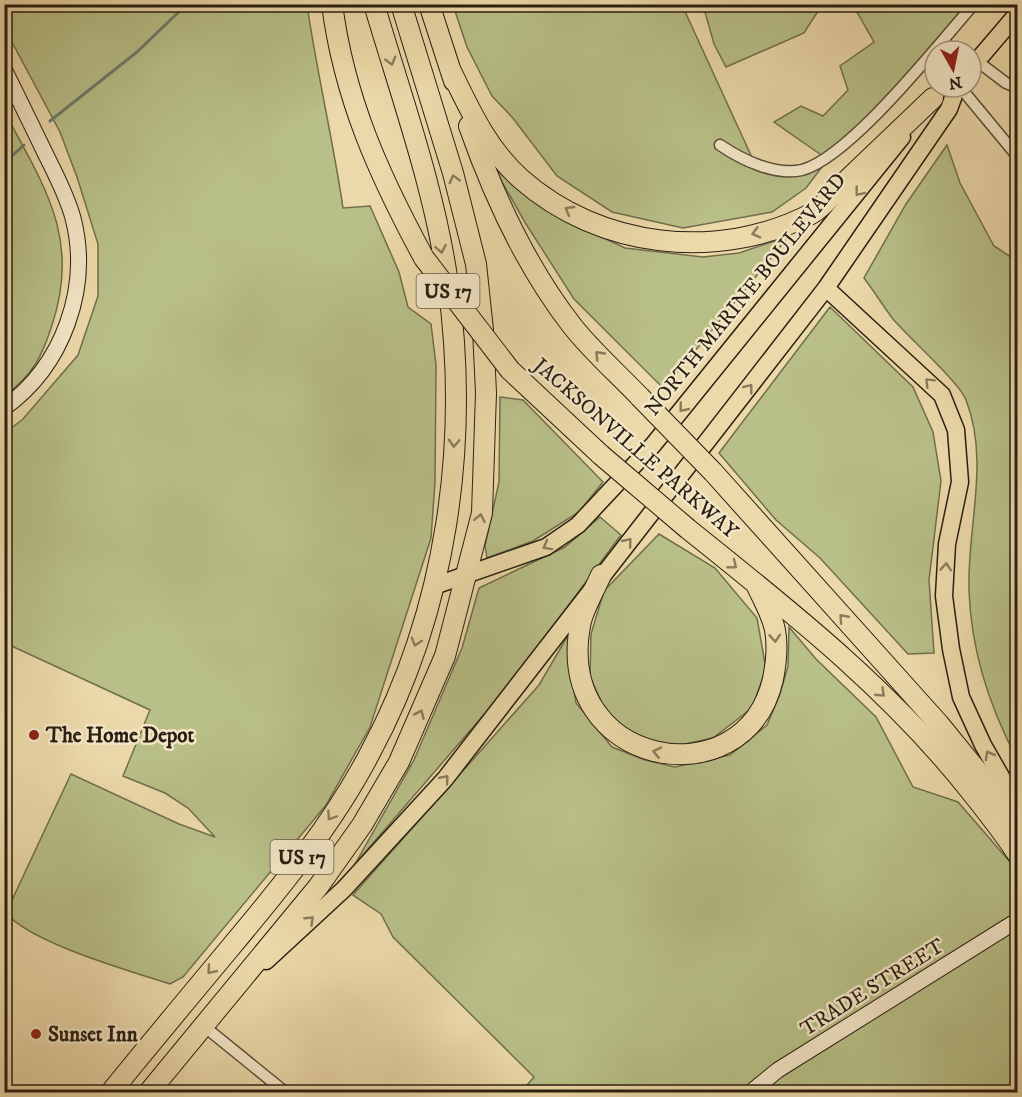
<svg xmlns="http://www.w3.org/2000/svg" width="1022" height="1097" viewBox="0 0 1022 1097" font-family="'IM FELL DW Pica',serif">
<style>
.green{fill:#b8bf87;stroke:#706e4c;stroke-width:1.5}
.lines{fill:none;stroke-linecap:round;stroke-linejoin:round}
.stream{stroke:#6c7c6d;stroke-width:3}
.street-casing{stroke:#594d37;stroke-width:13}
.secondary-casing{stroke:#281e11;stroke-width:17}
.primary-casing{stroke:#281e11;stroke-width:19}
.highway-casing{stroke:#281e11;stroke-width:22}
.street{stroke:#f3e6c7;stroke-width:10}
.secondary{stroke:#f3e6c7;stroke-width:15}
.primary{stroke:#ecd9a9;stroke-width:16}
.highway{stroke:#ecd9a9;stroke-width:20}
.highway-bridge-casing{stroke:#281e11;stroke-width:22;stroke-linecap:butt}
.highway-bridge{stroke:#ecd9a9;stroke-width:20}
.oneway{stroke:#8a7c5d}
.poi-dot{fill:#8f2418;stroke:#f3e6c7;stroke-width:2}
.labels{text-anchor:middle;stroke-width:5;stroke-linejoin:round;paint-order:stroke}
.shield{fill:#f3e6c7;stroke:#655a48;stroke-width:1.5}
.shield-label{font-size:20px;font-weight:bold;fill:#281e11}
.street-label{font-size:21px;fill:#281e11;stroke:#f3e6c7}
.poi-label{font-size:21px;font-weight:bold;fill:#281e11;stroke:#f3e6c7;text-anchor:start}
</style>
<rect width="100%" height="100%" fill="#ecd9a9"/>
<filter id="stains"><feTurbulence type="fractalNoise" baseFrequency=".00333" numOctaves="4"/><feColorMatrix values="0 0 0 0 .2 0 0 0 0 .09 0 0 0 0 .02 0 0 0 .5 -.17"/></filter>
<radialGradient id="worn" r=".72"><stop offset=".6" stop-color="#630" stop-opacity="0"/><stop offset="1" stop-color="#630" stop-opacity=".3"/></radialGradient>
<path class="green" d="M5,4L307,5C317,73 333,140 343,208L370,206L399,272L408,307L431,324L436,365L435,482L431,538L370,727L326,805L183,977L170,984C130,971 31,943 6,913L71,774L179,824L215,837L188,808L165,793L123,776L150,710L5,643V433L23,419L78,355L98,296V244L77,177L60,132L5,29Z
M453,5H682L755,164L801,170L827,159L774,122L801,106L823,116L848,90L840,66L874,42L853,5H974L828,159L806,188L772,212L683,228L612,212L557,176L512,117L492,96L467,47Z
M703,5V4L822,5L804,33L726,67L714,44Z
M4,111C44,186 81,238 52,325C42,357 32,376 5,395Z
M947,145L960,183L994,246L1017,261V759C989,706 971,651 969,590C967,527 990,461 966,400C960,383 908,337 893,319C883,306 874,291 864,278L906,204Z
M489,159L551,213L625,248L703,257L739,253L789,236L664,389L574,299L526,224Z
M830,307L913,387L933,432L941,481L929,580L934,653L908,654L820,558L776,520L719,453Z
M500,397L523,400L603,482L579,512L533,541L487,558L485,546L499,482Z
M600,517L621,535L506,689L355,864L414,760L462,648L479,588L565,547Z
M659,534L715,568L757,618L766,669L752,708L713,738L666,748L634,735L607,714L590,677L591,634L604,591Z
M789,627L816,659L876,717L913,787L958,802L1017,870V1092H521L534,1077L393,937L381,914L353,895L539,685L570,632L571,671L576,703L612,747L645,760L675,767L730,755L767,725L780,694L788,666Z"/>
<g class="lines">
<path class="stream" d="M50,121L137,52L187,4
M4,163L24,145"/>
<g class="street-casing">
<path id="street" d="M977,61L1006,83L1018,88
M960,87L1018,157
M720,145C742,160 775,176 802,170C850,157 938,45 974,4
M205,1027L285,1092"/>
</g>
<g class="secondary-casing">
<path id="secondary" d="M4,69C18,97 32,126 46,155C56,175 67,196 73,218C91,288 63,366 4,408
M751,1092L778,1070L1018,920"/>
</g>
<g class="primary-casing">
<path id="primary" d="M971,68L1018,13
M826,288L942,395L956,430L960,482L947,544L944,596L951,649L961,697L983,745L1018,806
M434,586L546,547L578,525L653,445L902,137
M266,961L344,889L445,779L826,288L949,109L957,87"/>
</g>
<g class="highway-casing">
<path id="highway" d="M332,4C344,98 379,175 424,258
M429,4L454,81
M450,69C469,108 487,149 521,179C599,248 718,262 811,214C823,208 834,192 844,183C874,154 904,126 933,98
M469,126C494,197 526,267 573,327C593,352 618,374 640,397
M510,370L601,455
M713,472L939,724L1018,821
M688,529C789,610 891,690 972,793C988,813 1004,833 1018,855
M601,575C595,589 585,606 581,621C550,767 745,803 773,679C776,664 778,646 775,630C772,614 762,598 756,584
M111,1092C150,1044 190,996 230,948C281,887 333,824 370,753C447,610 470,443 448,284C435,189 401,96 374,4
M149,1092L318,887L362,825L399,762L445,656L482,513L486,393L483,330L476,264L453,173L401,4"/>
</g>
<use href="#street" class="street"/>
<use href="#secondary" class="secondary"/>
<use href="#primary" class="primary"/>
<use href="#highway" class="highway"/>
<g class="highway-bridge-casing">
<path id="highway-bridge" d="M424,258L510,370
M640,397L713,472
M601,455L688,529"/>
</g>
<use href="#highway-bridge" class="highway-bridge"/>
</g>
<defs><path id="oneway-chevron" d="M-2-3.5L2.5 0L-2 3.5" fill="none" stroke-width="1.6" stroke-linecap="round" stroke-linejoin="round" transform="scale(1.5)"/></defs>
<g class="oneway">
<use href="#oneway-chevron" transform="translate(391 61) rotate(74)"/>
<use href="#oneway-chevron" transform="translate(454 179) rotate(-105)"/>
<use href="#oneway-chevron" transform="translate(859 192) rotate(128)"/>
<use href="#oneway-chevron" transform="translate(569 210) rotate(-150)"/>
<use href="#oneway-chevron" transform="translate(756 233) rotate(165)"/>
<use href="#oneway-chevron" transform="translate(441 249) rotate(79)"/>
<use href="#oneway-chevron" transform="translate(599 355) rotate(-134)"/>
<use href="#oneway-chevron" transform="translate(929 382) rotate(-135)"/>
<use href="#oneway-chevron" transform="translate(749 388) rotate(-52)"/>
<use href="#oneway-chevron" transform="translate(683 408) rotate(129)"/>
<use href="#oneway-chevron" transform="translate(454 443) rotate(93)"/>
<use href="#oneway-chevron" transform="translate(480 518) rotate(-79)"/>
<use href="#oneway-chevron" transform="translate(628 542) rotate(-51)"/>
<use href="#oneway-chevron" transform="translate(547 546) rotate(151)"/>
<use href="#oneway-chevron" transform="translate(733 565) rotate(39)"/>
<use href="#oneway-chevron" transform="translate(946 567) rotate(-86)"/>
<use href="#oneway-chevron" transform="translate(843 618) rotate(-132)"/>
<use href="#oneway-chevron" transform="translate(775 638) rotate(86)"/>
<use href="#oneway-chevron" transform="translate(416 642) rotate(107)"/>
<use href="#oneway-chevron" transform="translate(881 693) rotate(44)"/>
<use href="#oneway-chevron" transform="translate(420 714) rotate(-66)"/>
<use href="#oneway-chevron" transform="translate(657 752) rotate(-167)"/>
<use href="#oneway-chevron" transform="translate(989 755) rotate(-119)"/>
<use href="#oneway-chevron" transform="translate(445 779) rotate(-50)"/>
<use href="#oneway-chevron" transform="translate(331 816) rotate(124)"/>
<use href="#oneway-chevron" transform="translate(310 920) rotate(-43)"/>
<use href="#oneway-chevron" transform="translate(211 970) rotate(130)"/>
</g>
<g class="poi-dot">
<circle cx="34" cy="735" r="6"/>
<circle cx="36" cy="1034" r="6"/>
</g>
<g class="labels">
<g class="shield">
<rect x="416.5" y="274" width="63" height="34" rx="4.5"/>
<rect x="270.5" y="840" width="63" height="34" rx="4.5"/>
</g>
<g class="shield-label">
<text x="448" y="298">US 17</text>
<text x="302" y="864">US 17</text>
</g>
<g class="street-label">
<text transform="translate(745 294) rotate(-51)" y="7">NORTH MARINE BOULEVARD</text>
<text transform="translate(636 448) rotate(41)" y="7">JACKSONVILLE PARKWAY</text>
<text transform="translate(872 987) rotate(-32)" y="7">TRADE STREET</text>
</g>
<g class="poi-label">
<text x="46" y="742">The Home Depot</text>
<text x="48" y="1041">Sunset Inn</text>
</g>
</g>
<rect width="1022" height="1097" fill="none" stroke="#ecd9a9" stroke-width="24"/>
<rect x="6" y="6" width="1010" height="1085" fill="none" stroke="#281e11" stroke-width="3"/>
<rect x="12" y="12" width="998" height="1073" fill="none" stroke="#281e11" stroke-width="1.5"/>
<g transform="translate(953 69) rotate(171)"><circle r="28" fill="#f3e6c7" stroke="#a2967e" stroke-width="1.5"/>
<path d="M0-4.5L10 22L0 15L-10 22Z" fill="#8f2418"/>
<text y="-9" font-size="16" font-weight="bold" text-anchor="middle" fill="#281e11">N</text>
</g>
<rect width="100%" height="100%" filter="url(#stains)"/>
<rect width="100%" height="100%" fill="url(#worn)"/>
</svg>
